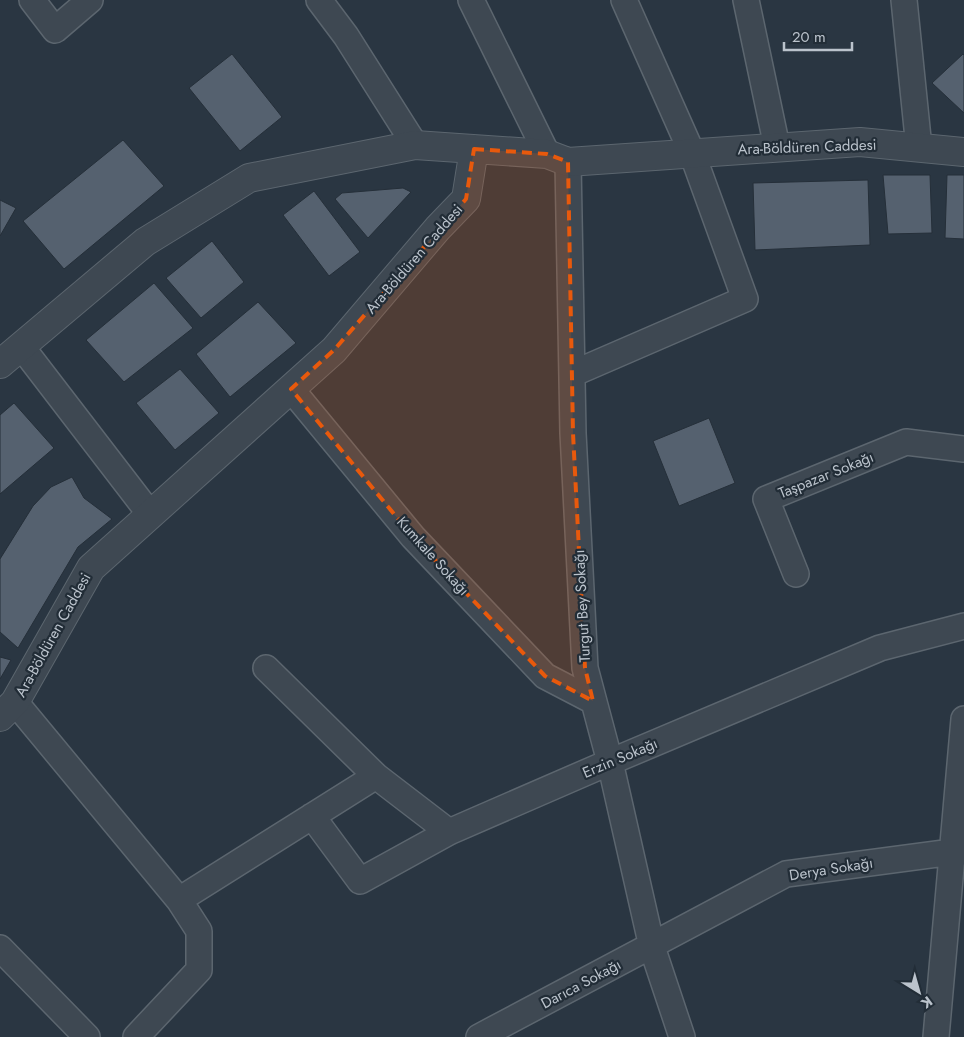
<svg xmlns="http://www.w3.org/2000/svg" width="964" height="1037" viewBox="0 0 964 1037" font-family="Jost,sans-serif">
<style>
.building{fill:#55616f;stroke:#252f39}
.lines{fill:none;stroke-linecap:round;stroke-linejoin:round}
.minor-casing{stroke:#5c666f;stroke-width:28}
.tertiary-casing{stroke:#5c666f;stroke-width:30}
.minor{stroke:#3e4852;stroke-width:25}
.tertiary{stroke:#3e4852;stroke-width:28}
.marked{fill:#e8590c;fill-opacity:0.2;stroke:#e8590c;stroke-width:4;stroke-dasharray:10 6;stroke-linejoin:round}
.labels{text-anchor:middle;stroke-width:4.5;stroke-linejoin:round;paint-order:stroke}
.street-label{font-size:15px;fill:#bbc3cc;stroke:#222d37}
</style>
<rect width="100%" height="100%" fill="#2a3642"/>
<path class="building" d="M232,54L282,117L240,151L189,88Z
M963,54L964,55V113L932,83Z
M123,140L164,186L64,269L23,221Z
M883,175H930L932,233L888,234Z
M947,175H964V239L945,238Z
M868,180L870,245L755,250L753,183Z
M403,188L411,192L368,238L335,199L342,193Z
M314,191L360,252L329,276L283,215Z
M0,200L16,208L0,236Z
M212,241L244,282L201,318L166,278Z
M154,283L193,328L124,382L86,340Z
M258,302L296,343L230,397L196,354Z
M180,369L219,413L175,450L136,403Z
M14,403L54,448L0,494V415Z
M709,418L735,483L679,506L653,441Z
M72,477L84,498L112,519L78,547L18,648L0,632V559L33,506L51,487Z
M0,657L11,660L0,679Z"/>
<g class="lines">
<g class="minor-casing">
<path id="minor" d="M32,0L55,30L90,0
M319,0L346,36L415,145
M471,0L547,154
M746,0L777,147
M904,0L919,148
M568,162L573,433L585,668L610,762L652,947L682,1037
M21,346L150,514
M572,374L745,299L692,153L624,0
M291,389L413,537L545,676L593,701
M796,574L766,499L906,442L964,449
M266,668L376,776L449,832
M15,702L179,900L199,931V970L136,1037
M312,816L360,881L449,832L610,762L880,648L964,626
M179,900L376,776
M0,948L87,1037
M479,1037L786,874L952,852H964
M936,1037L964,719"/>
</g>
<g class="tertiary-casing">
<path id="tertiary" d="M0,364L145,242L249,178L415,145L547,154L568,162L860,142L964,152
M0,717L15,702L91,568L334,350L438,228L466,199L474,149"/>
</g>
<use href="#minor" class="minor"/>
<use href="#tertiary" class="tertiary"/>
</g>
<path class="marked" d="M474,149L547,154L568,162L573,433L585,668L593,701L545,676L413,537L291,389L334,350L466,199Z"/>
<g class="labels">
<g class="street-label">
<text transform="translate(807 147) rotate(-2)" y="5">Ara-Böldüren Caddesi</text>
<text transform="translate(414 259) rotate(-49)" y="5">Ara-Böldüren Caddesi</text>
<text transform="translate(826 475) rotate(-22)" y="5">Taşpazar Sokağı</text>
<text transform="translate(433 556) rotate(48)" y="5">Kumkale Sokağı</text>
<text transform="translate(582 606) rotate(-93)" y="5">Turgut Bey Sokağı</text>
<text transform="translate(53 635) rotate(-61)" y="5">Ara-Böldüren Caddesi</text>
<text transform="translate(620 758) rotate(-23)" y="5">Erzin Sokağı</text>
<text transform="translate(831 869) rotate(-9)" y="5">Derya Sokağı</text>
<text transform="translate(581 984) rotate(-28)" y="5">Darıca Sokağı</text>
</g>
</g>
<g transform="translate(919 992) rotate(143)" stroke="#222d37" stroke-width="4" paint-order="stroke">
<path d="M0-4L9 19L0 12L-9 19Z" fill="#bbc3cc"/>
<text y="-8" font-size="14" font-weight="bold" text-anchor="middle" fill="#bbc3cc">K</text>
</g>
<path d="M784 42v8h68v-8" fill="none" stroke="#bbc3cc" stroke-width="2.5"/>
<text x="792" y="42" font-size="15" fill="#bbc3cc" stroke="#222d37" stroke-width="4" paint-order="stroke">20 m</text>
</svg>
